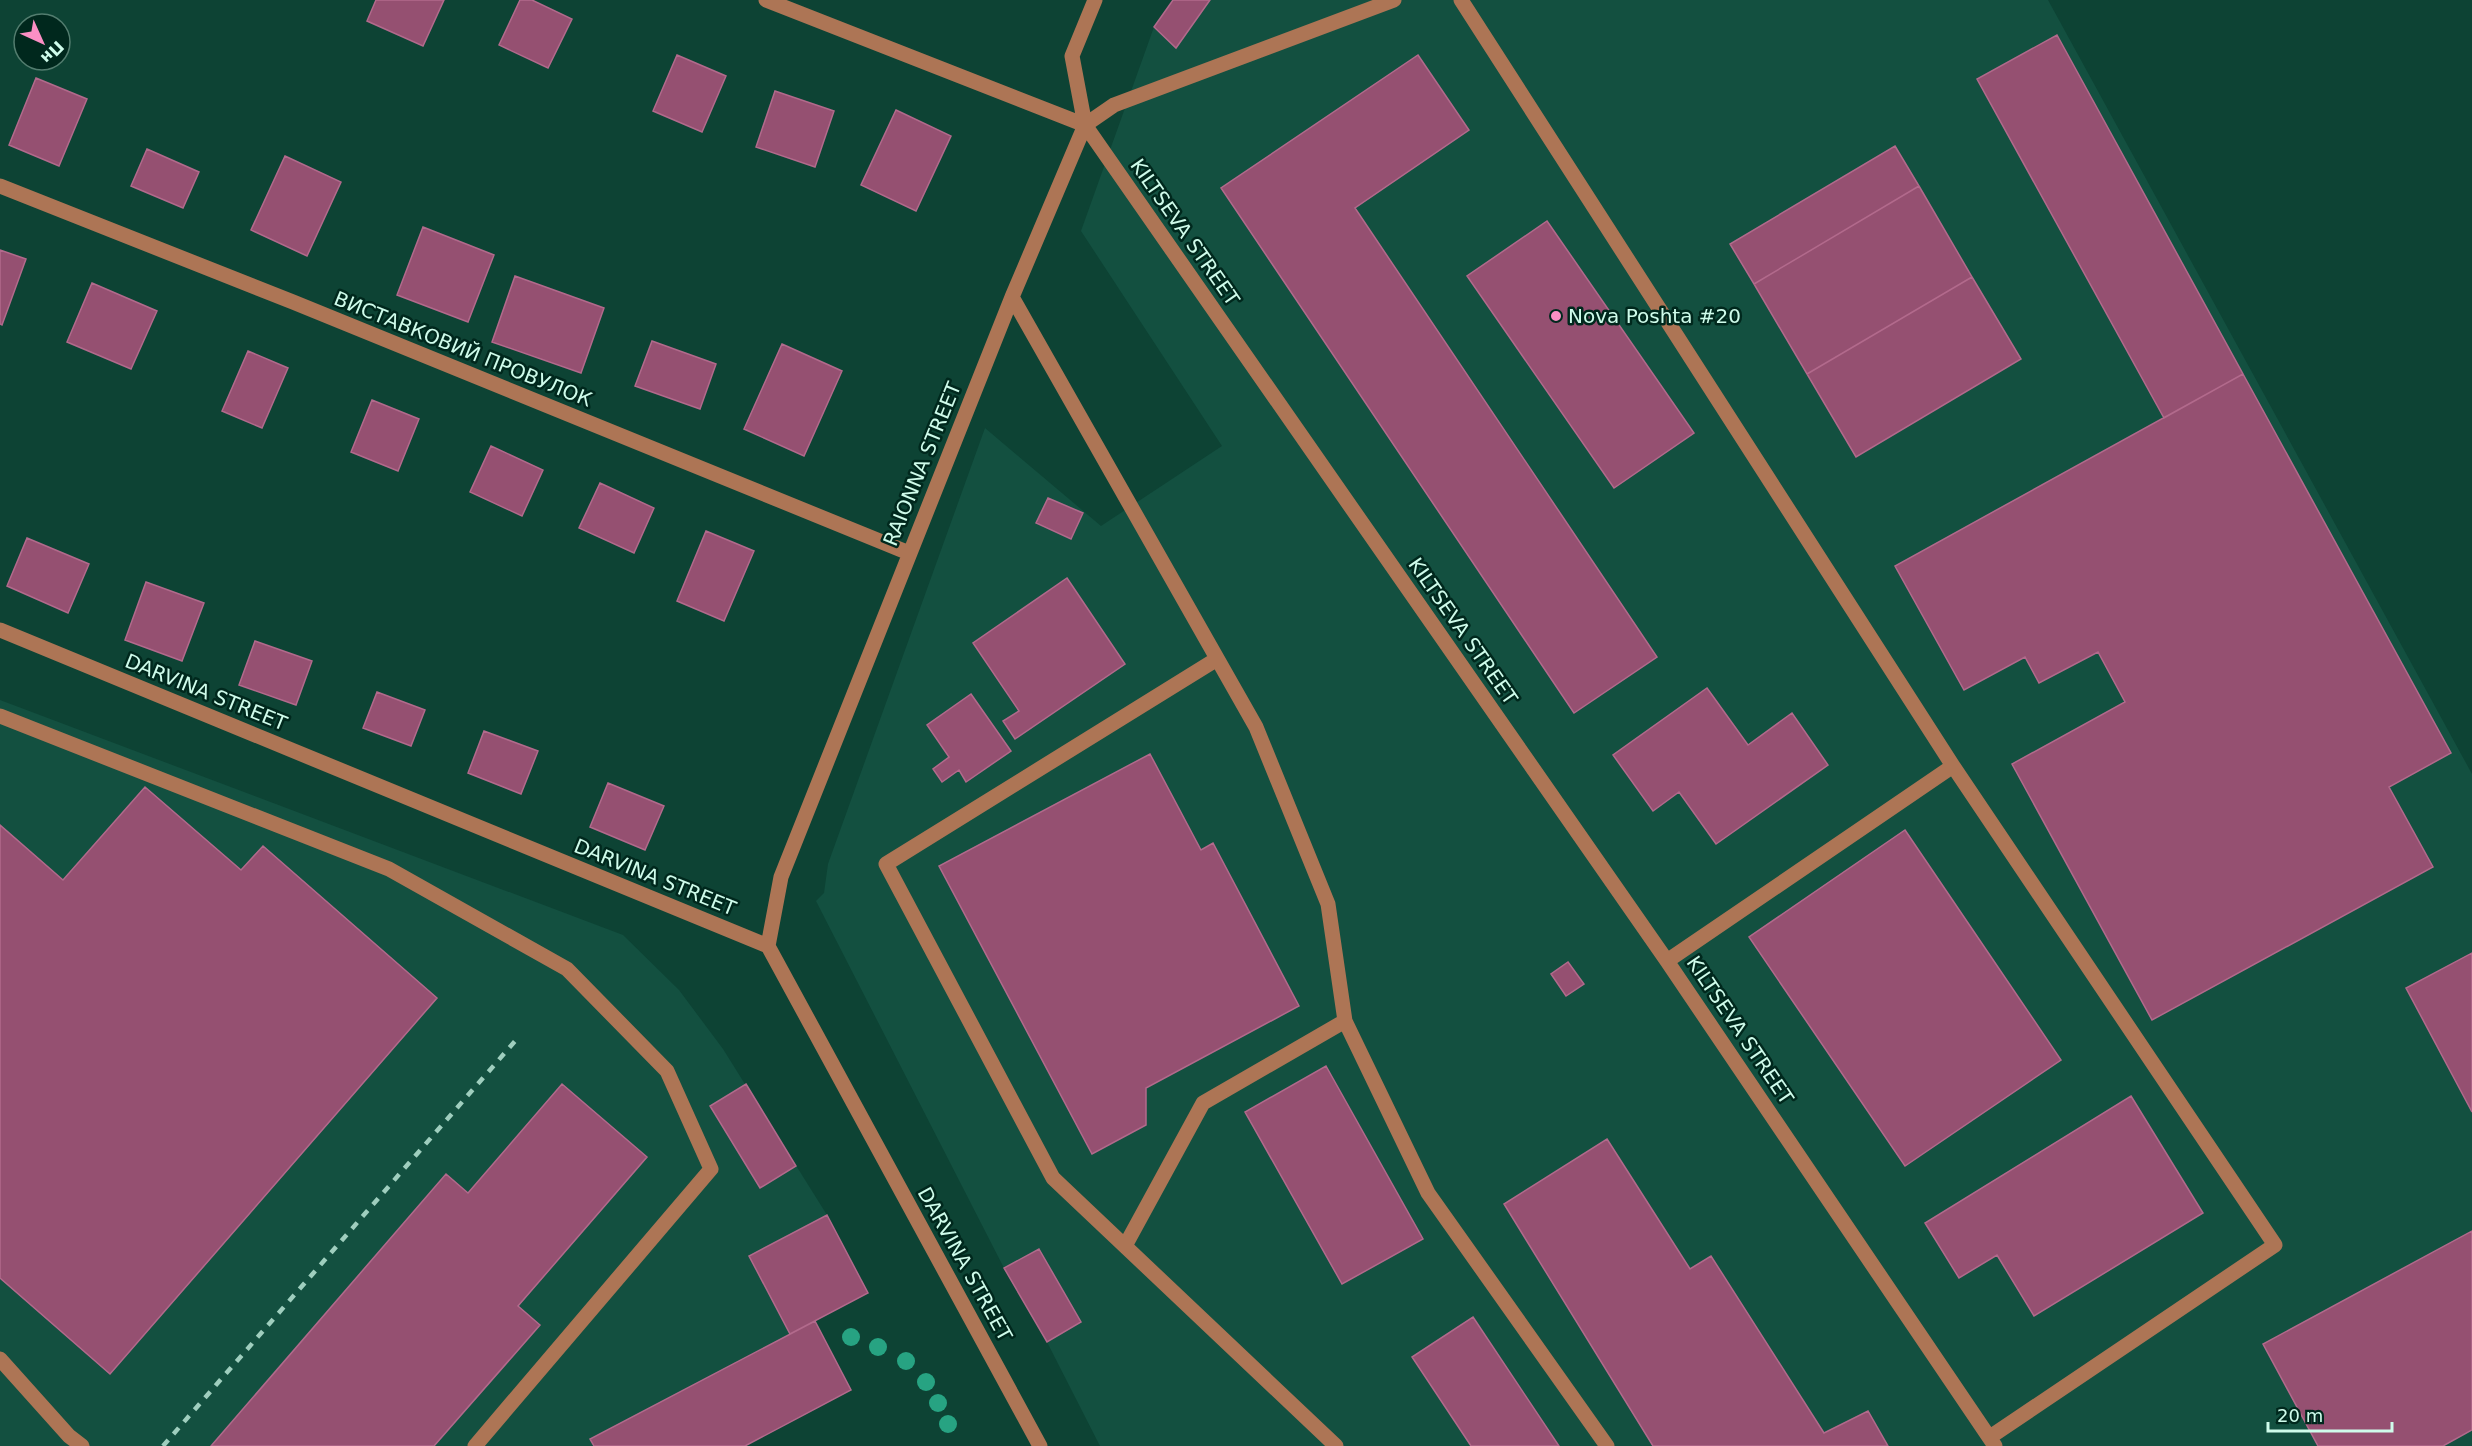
<svg xmlns="http://www.w3.org/2000/svg" width="2472" height="1446" viewBox="0 0 2472 1446" font-family="'DejaVu Sans',sans-serif">
<style>
.built{fill:#135040}
.building{fill:#955071;stroke:#b26a8c;stroke-width:1.5}
.lines{fill:none;stroke-linecap:round;stroke-linejoin:round}
.minor{stroke:#ad7555;stroke-width:15}
.rail{stroke:#9fcebe;stroke-width:4.5;stroke-dasharray:8 8;stroke-linecap:butt}
.tree{fill:#27a382}
.poi-dot{fill:#fb8fc4;stroke:#00281d;stroke-width:2}
.labels{text-anchor:middle;stroke-width:5;stroke-linejoin:round;paint-order:stroke}
.street-label{font-size:20px;fill:#cffceb;stroke:#00281d}
.poi-label{font-size:20px;fill:#cffceb;stroke:#00281d;text-anchor:start}
</style>
<rect width="100%" height="100%" fill="#0d4334"/>
<path class="built" d="M1173,0H2048L2472,774V1446H1100L1047,1342L1004,1268L816,901L824,893L828,864L985,428L1101,526L1222,446L1081,231L1154,27Z
M0,700L623,935L679,990L723,1049L827,1215L868,1293L815,1321L851,1390L745,1446H0Z"/>
<path class="building" d="M376,0H444L423,46L367,21Z
M520,0H532L572,19L548,68L499,45Z
M1173,0H1210L1176,48L1154,27Z
M2057,35L2243,374L2164,418L1977,79Z
M677,55L726,76L702,132L653,111Z
M1418,55L1469,130L1355,208L1657,657L1574,713L1221,188Z
M36,78L87,99L59,166L9,145Z
M775,91L834,111L815,167L756,147Z
M896,110L951,136L916,211L861,185Z
M1895,146L1919,186L1754,284L1730,244Z
M147,149L199,172L183,208L131,186Z
M285,156L341,182L307,256L251,230Z
M1919,186L1972,277L1807,374L1754,284Z
M1547,221L1694,433L1614,488L1467,276Z
M423,227L494,255L468,322L397,295Z
M0,250L26,259L2,325L0,324Z
M515,276L604,308L581,373L492,342Z
M1972,277L2021,359L1856,457L1807,374Z
M92,283L157,311L131,369L67,342Z
M652,341L716,364L700,409L635,386Z
M782,344L842,371L804,456L744,429Z
M248,351L288,368L262,428L222,411Z
M2243,374L2451,753L2389,787L2433,867L2152,1020L2012,764L2125,702L2098,652L2039,683L2025,657L1964,690L1895,566Z
M372,400L419,419L398,471L351,452Z
M491,446L543,470L522,516L470,492Z
M600,483L654,508L634,553L579,528Z
M1048,498L1083,513L1071,539L1036,523Z
M706,531L754,551L724,621L677,601Z
M27,538L89,564L68,613L7,586Z
M1067,578L1125,664L1015,739L1003,721L1019,711L973,643Z
M146,582L204,603L182,661L125,640Z
M255,641L312,661L296,705L239,685Z
M1707,688L1748,745L1792,713L1828,765L1716,844L1679,792L1653,811L1613,755Z
M377,692L425,710L411,746L363,728Z
M971,694L1011,751L966,782L959,770L942,782L933,769L949,757L927,725Z
M484,731L538,751L521,794L468,773Z
M1150,754L1201,850L1213,843L1299,1006L1146,1088V1125L1092,1154L939,866Z
M608,783L664,806L645,850L590,827Z
M145,787L241,870L263,846L437,998L110,1374L0,1278V825L63,880Z
M1905,830L2061,1060L1905,1166L1749,937Z
M2472,953V1112L2406,988Z
M1568,962L1584,984L1566,996L1551,974Z
M1326,1066L1423,1239L1342,1284L1245,1112Z
M562,1084L647,1157L518,1306L540,1325L434,1446H211L446,1174L468,1193Z
M746,1084L796,1166L760,1188L710,1106Z
M2131,1096L2203,1213L2034,1316L1997,1255L1959,1278L1925,1223Z
M1607,1139L1690,1269L1711,1256L1824,1433L1868,1411L1888,1446H1653L1504,1204Z
M827,1215L868,1293L790,1334L749,1256Z
M2472,1231V1430L2443,1446H2318L2263,1344Z
M1039,1249L1081,1322L1047,1342L1004,1268Z
M1473,1317L1559,1446H1471L1412,1357Z
M815,1321L851,1390L745,1446H594L590,1439Z"/>
<g class="lines">
<path class="minor" d="M766,0L1085,125L1667,961L1995,1446
M1461,0L1953,766L2275,1245L1990,1437
M1085,125L1114,105L1394,0
M0,186L293,302L909,553
M1012,297L1256,727L1328,904L1345,1021L1428,1193L1607,1446
M0,630L768,946L1040,1446
M1217,659L886,864L1053,1178L1336,1446
M0,716L389,869L567,969L667,1071L711,1169L475,1446
M768,946L781,877L1012,297L1085,125L1072,56L1095,0
M1667,961L1953,766
M1125,1246L1203,1103L1345,1021
M0,1359L69,1436L82,1446"/>
<path class="rail" d="M163,1446L516,1040"/>
</g>
<g class="tree">
<circle cx="851" cy="1337" r="9"/>
<circle cx="878" cy="1347" r="9"/>
<circle cx="906" cy="1361" r="9"/>
<circle cx="926" cy="1382" r="9"/>
<circle cx="938" cy="1403" r="9"/>
<circle cx="948" cy="1424" r="9"/>
</g>
<circle class="poi-dot" cx="1556" cy="316" r="6"/>
<g class="labels">
<g class="street-label">
<text transform="translate(1185 232) rotate(55)" y="7">KILTSEVA STREET</text>
<text transform="translate(463 349) rotate(22)" y="7">ВИСТАВКОВИЙ ПРОВУЛОК</text>
<text transform="translate(922 464) rotate(-68)" y="7">RAIONNA STREET</text>
<text transform="translate(1463 631) rotate(55)" y="7">KILTSEVA STREET</text>
<text transform="translate(206 692) rotate(22)" y="7">DARVINA STREET</text>
<text transform="translate(655 877) rotate(22)" y="7">DARVINA STREET</text>
<text transform="translate(1740 1030) rotate(56)" y="7">KILTSEVA STREET</text>
<text transform="translate(965 1264) rotate(61)" y="7">DARVINA STREET</text>
</g>
<g class="poi-label">
<text x="1568" y="323">Nova Poshta #20</text>
</g>
</g>
<g transform="translate(42 42) rotate(135)"><circle r="28" fill="#00281d" stroke="#537d6f" stroke-width="1.5"/>
<path d="M0-4.5L10 22L0 15L-10 22Z" fill="#fb8fc4"/>
<text y="-9" font-size="16" font-weight="bold" text-anchor="middle" fill="#cffceb">Пн</text>
</g>
<path d="M2268 1422v9h124v-9" fill="none" stroke="#cffceb" stroke-width="3"/>
<text x="2277" y="1422" font-size="18" fill="#cffceb" stroke="#00281d" stroke-width="4.5" paint-order="stroke">20 m</text>
</svg>
